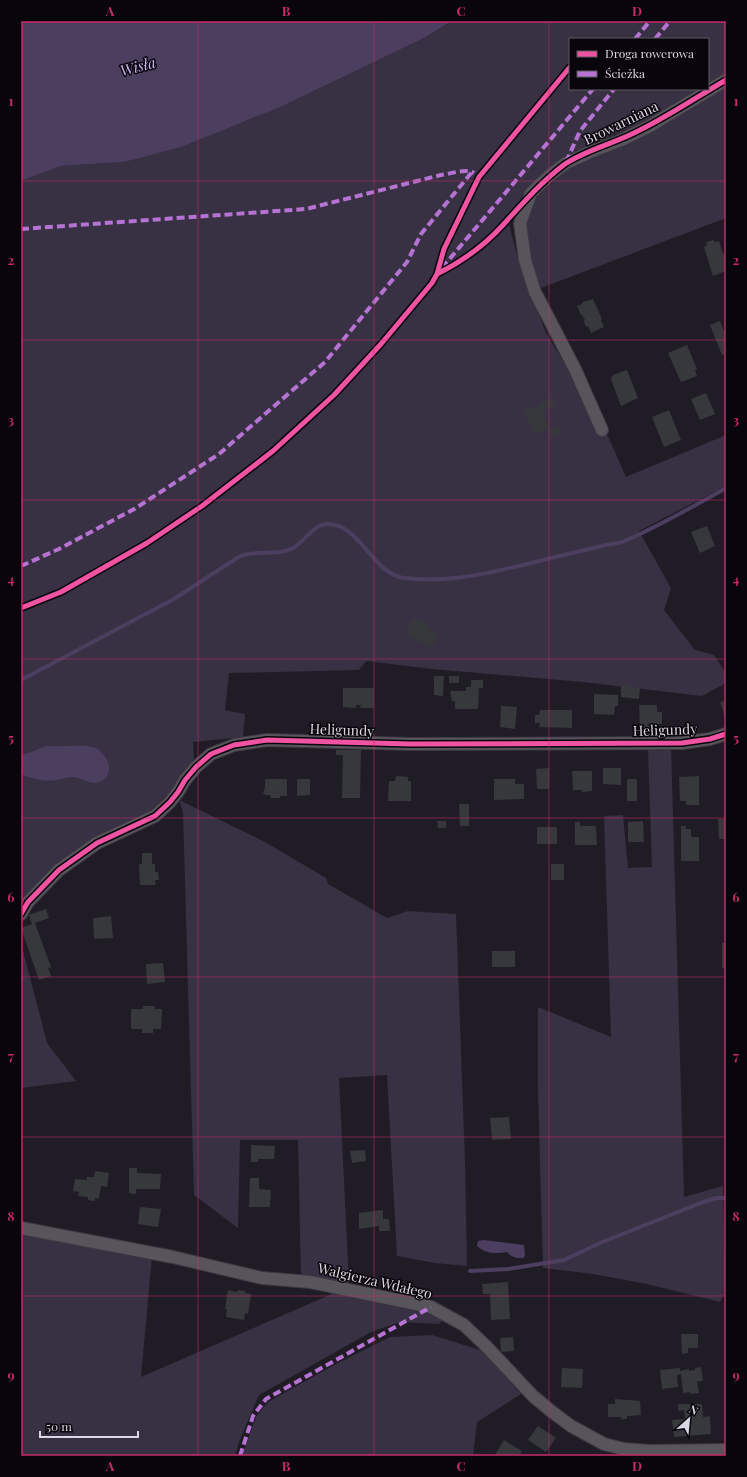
<svg xmlns="http://www.w3.org/2000/svg" width="747" height="1477" viewBox="0 0 747 1477" font-family="'Playfair Display',serif">
<style>
.green{fill:#383043;fill-rule:evenodd}
.water{fill:#4c3e5f}
.lines{fill:none;stroke-linecap:round;stroke-linejoin:round}
.stream{stroke:#4c3e5f;stroke-width:4}
.building{fill:#36383c}
.minor-casing{stroke:#3c3941;stroke-width:14}
.minor{stroke:#57545c;stroke-width:12}
.quiet{stroke:#b673d3;stroke-width:4;stroke-dasharray:8 4;stroke-linecap:butt}
.cycleway-casing{stroke:#08060c;stroke-width:8}
.cycleway{stroke:#f153a3;stroke-width:5}
.grid{fill:none;stroke:#c52b69;stroke-width:1;stroke-opacity:0.55}
.labels{text-anchor:middle;stroke-width:3;stroke-linejoin:round;paint-order:stroke}
.street-label{font-size:14px;fill:#dcd8e3;stroke:#08060c}
.water-label{font-size:15px;font-style:italic;fill:#ccb2f2;stroke:#08060c}
.neatline{fill:none;stroke:#c52b69;stroke-width:1.5}
.grid-label{font-size:13px;text-anchor:middle;font-weight:bold;fill:#c52b69}
</style>
<rect width="100%" height="100%" fill="#201c26"/>
<path class="green" d="M452,21H726V218L541,288L529,256L524,225L535,197L570,168L655,130L651,119L604,139L565,158L549,169L522,196L509,224L519,263L546,333L606,432L626,477L726,435V486L639,531L671,588L664,610L695,650L714,655L726,673V683L702,696L583,682L432,669L366,661L359,670L229,673L225,710L245,714L243,737L193,742L194,759L174,788L149,812L79,848L54,867L21,901V181L61,166L124,162L254,118L424,38ZM570,39H708V89H570Z
M671,747L684,1197L723,1186L726,1291L720,1302L647,1284L593,1274L543,1268L538,1091V1007L611,1037L604,816L623,815L628,868L652,867L648,749Z
M179,800L265,842L326,878L328,884L387,918L408,911L456,914L465,1163L467,1266L435,1263L397,1256L387,1075L339,1078L349,1284L301,1275L298,1140H240L238,1228L194,1195L183,812Z
M21,943L47,1043L76,1081L21,1088Z
M21,1231L152,1256L141,1377L334,1293L412,1308L444,1319L439,1324L400,1322L371,1332L259,1395L240,1439L235,1456H21Z
M432,1335L483,1351L521,1394L477,1422L473,1456H242L256,1417L268,1402L334,1365L390,1337Z"/>
<path class="water" d="M21,21H452L424,38L280,107L181,147L124,162L61,166L21,181Z
M46,746C59,747 83,744 93,747C101,749 109,760 109,768C110,774 105,780 99,782C90,786 82,777 72,777C67,777 62,779 57,780C45,782 32,779 21,774V755L29,753Z
M484,1240L524,1245L525,1256L523,1258C516,1258 511,1257 507,1252C495,1254 486,1254 477,1246L478,1241Z"/>
<g class="lines">
<path class="stream" d="M21,680L174,599L240,556C256,550 279,556 293,548C305,542 313,524 327,524C360,523 372,574 404,578C460,585 515,566 568,554C581,551 594,548 606,545C613,544 621,543 627,540C661,525 694,506 726,488
M470,1271L508,1269L564,1260L600,1243L703,1202L716,1198H726"/>
</g>
<path class="building" d="M714,240V242L719,241L723,254L726,253V271L713,276L704,247L707,246L706,242Z
M593,299L602,319L601,320L604,327L591,333L588,326L586,327L584,321L585,320L582,315H581L577,306L582,304L583,302Z
M720,321L724,331L726,330V353L722,355L710,325Z
M687,345L697,369L695,370L697,376L681,382L668,353Z
M627,370L638,398L621,406L611,379L613,375Z
M706,393L715,414L700,420L691,399Z
M554,398L557,405L542,411L550,428L534,435L523,410L533,406L534,409L539,407L538,404Z
M669,410L681,440L664,447L652,417Z
M559,427L561,434L551,436L549,429Z
M707,526L715,546L700,553L691,532Z
M414,618L429,624L427,628L439,633L432,648L406,635L409,629V624L411,623Z
M434,676H444L443,696L434,695Z
M449,676H459V683H449Z
M471,680H483V688H479L478,709H455V701H452L450,691H466V687H471Z
M621,684L629,685V687L640,688L639,699L621,697Z
M343,688H374V708H360L361,705H356V708L343,707Z
M594,694L618,695V706H615L614,715L594,714Z
M726,701V720L720,702Z
M639,705H657V712H662V724H657V729H640Z
M501,706L517,707L515,729L500,727Z
M540,710H572V728L539,727L540,723H535V715H539Z
M336,750H361L360,798H342L343,755H336Z
M549,768V789H537L536,769Z
M603,768H621V785L603,784Z
M572,771H592V791L582,792V790H573Z
M396,776L408,777V781H411V801H388L389,781H395Z
M699,776V805H686V801H680L679,777Z
M265,779H287V796H280V798H271L270,795H265L263,793L265,788Z
M297,779H310V795L297,796Z
M494,779H515V784H524V799L494,800Z
M627,779H637V801H627Z
M459,804H469V826H460Z
M718,819H726V839H719Z
M437,821H446V828H438Z
M643,821L644,842H628V822Z
M575,822H580V826H596L597,845H575Z
M681,826H686V829H691V837H699V861H681Z
M537,827H557V844H537Z
M142,853H152V864H155V872H158L159,880H155L156,885H140L139,864H142Z
M551,864H564V880H551Z
M46,909L49,918L35,923L51,967L48,968L51,976L39,980L21,928L32,924L29,915Z
M111,916L113,938L94,939L93,918Z
M722,943H726V968H722Z
M492,951H515V967H492Z
M163,963L165,982L147,984L146,964Z
M143,1006H155L154,1009H162L161,1029H153V1033H142V1029H131V1009H143Z
M509,1117L511,1139L492,1140L490,1118Z
M251,1145L275,1146L274,1159H258V1162H251Z
M365,1150L366,1161L352,1163L350,1151Z
M129,1168H137V1173L161,1174L160,1189H136V1194L129,1193Z
M95,1171L109,1173L107,1187L101,1186L99,1199L95,1198V1201L88,1200V1197L78,1196L79,1192L73,1191L75,1179L87,1180V1177H94Z
M250,1178H259V1189L271,1190L270,1207H249Z
M140,1207L161,1209L158,1227L138,1224Z
M383,1210V1219H389L390,1231H379V1226L359,1229V1213Z
M508,1282L510,1319L491,1320L490,1294H483L482,1284Z
M228,1290L237,1292L238,1290L245,1291V1293L251,1294L248,1314L245,1313L244,1320L226,1317L227,1309H225Z
M681,1334H698V1348H688V1353L682,1354Z
M513,1337L514,1351L501,1352L500,1338Z
M701,1367L703,1381H697L699,1393L690,1394V1392L683,1393L681,1374L677,1375L678,1387L662,1389L660,1370L680,1368V1371L689,1369V1371L695,1370V1368Z
M562,1368L583,1369L582,1388L561,1387Z
M615,1399L640,1401L641,1415L627,1416V1419H621V1417H608V1404H615Z
M678,1404H702L703,1417L710,1416L711,1434L674,1437L672,1420L685,1419L684,1410L678,1411Z
M538,1426L556,1438L546,1452L528,1440Z
M504,1440L522,1451L519,1456H497L495,1455Z"/>
<g class="lines">
<g class="minor-casing">
<path id="minor" d="M602,430L575,369L535,292L525,260L520,223L531,193L549,176L566,163L590,152L619,141L648,127L726,80
M21,914L28,902L59,870L97,843L155,816L170,802L178,792L185,780L196,767L211,754L234,745L267,740L410,744L682,743L710,739L726,734
M21,1228L173,1257L262,1278L310,1282L431,1307L464,1325L486,1346L533,1396L551,1411L571,1426L604,1444L624,1449L650,1451L726,1450"/>
</g>
<use href="#minor" class="minor"/>
<path class="quiet" d="M635,39L650,21
M655,39L670,21
M566,162L580,131L614,89
M21,229L306,209L441,175C450,174 466,168 474,173
M442,268L593,89
M21,566L59,549L136,508L219,454L325,362L407,262L421,234L472,172
M240,1456L253,1416L266,1399L431,1307"/>
<g class="cycleway-casing">
<path id="cycleway" d="M437,274C463,261 483,247 502,226C522,204 541,182 565,164C586,150 612,144 634,133C666,118 695,98 726,80
M21,608L61,592L147,543L202,506L273,451L334,395L381,344L432,283L437,274L444,249L479,177L570,67
M21,914L28,902L59,870L97,843L155,816L170,802L178,792L185,780L196,767L211,754L234,745L267,740L410,744L682,743L710,739L726,734"/>
</g>
<use href="#cycleway" class="cycleway"/>
</g>
<path class="grid" d="M198,21V1456M374,21V1456M549,21V1456M21,181H726M21,340H726M21,500H726M21,659H726M21,818H726M21,977H726M21,1137H726M21,1296H726"/>
<g class="labels">
<g class="street-label">
<text transform="translate(621 123) rotate(-26)" y="5">Browarniana</text>
<text transform="translate(342 730) rotate(2)" y="5">Heligundy</text>
<text transform="translate(665 730) rotate(-2)" y="5">Heligundy</text>
<text transform="translate(375 1281) rotate(13)" y="5">Walgierza Wdałego</text>
</g>
<g class="water-label">
<text transform="translate(138 67) rotate(-15)" y="5">Wisła</text>
</g>
</g>
<rect width="747" height="1477" fill="none" stroke="#08060c" stroke-width="44"/>
<rect x="569" y="38" width="140" height="52" fill="#08060c" stroke="#5d5a62"/>
<rect x="577" y="51" width="20" height="6" fill="#f153a3" stroke="#5d5a62"/>
<text x="605" y="58" font-size="12" fill="#dcd8e3">Droga rowerowa</text>
<rect x="577" y="71" width="20" height="6" fill="#b673d3" stroke="#5d5a62"/>
<text x="605" y="78" font-size="12" fill="#dcd8e3">Ścieżka</text>
<g transform="translate(689 1419) rotate(27)" stroke="#08060c" stroke-width="3" paint-order="stroke">
<path d="M0-3L7 15L0 10L-7 15Z" fill="#dcd8e3"/>
<text y="-6" font-size="11" font-weight="bold" text-anchor="middle" fill="#dcd8e3">N</text>
</g>
<path d="M40 1431v6h98v-6" fill="none" stroke="#dcd8e3" stroke-width="2"/>
<text x="46" y="1431" font-size="12" fill="#dcd8e3" stroke="#08060c" stroke-width="3" paint-order="stroke">50 m</text>
<rect x="22" y="22" width="703" height="1433" class="neatline"/>
<g class="grid-label">
<text x="110" y="16">A</text>
<text x="286" y="16">B</text>
<text x="461" y="16">C</text>
<text x="637" y="16">D</text>
<text x="11" y="106">1</text>
<text x="736" y="106">1</text>
<text x="11" y="265">2</text>
<text x="736" y="265">2</text>
<text x="11" y="425">3</text>
<text x="736" y="425">3</text>
<text x="11" y="584">4</text>
<text x="736" y="584">4</text>
<text x="11" y="743">5</text>
<text x="736" y="743">5</text>
<text x="11" y="902">6</text>
<text x="736" y="902">6</text>
<text x="11" y="1061">7</text>
<text x="736" y="1061">7</text>
<text x="11" y="1221">8</text>
<text x="736" y="1221">8</text>
<text x="11" y="1380">9</text>
<text x="736" y="1380">9</text>
<text x="110" y="1471">A</text>
<text x="286" y="1471">B</text>
<text x="461" y="1471">C</text>
<text x="637" y="1471">D</text>
</g>
</svg>
